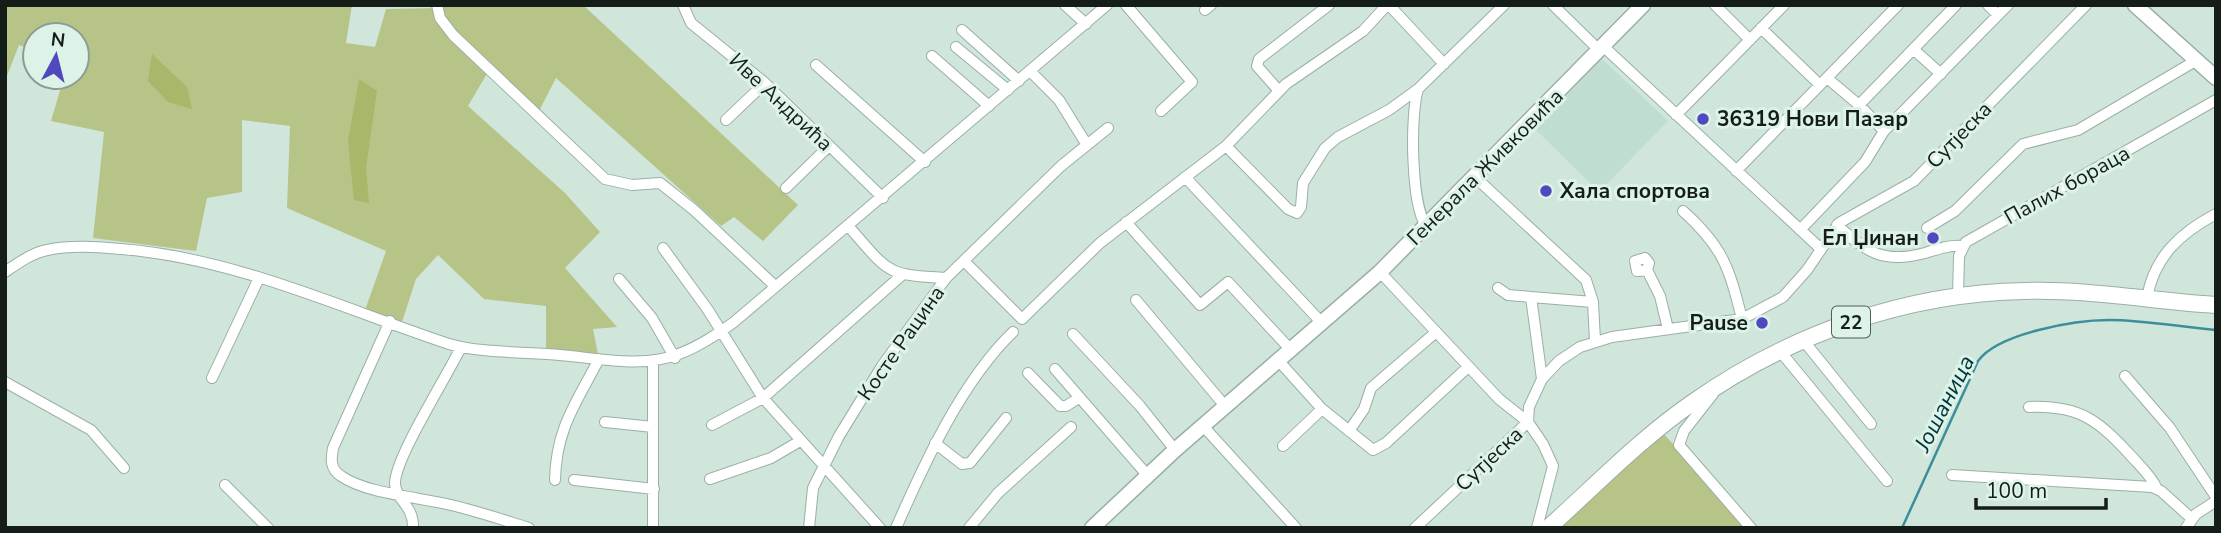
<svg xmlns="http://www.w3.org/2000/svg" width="2221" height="533" viewBox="0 0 2221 533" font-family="'Nunito Sans',sans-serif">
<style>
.built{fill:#c0decf}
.green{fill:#b7c487}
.forest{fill:#a8b769}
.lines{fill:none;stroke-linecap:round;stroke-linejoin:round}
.stream{stroke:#3c8e9a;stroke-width:2.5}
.street-casing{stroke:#9aafa5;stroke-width:12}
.secondary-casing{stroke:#9aafa5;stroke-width:17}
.primary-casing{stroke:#9aafa5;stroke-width:18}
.street{stroke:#fff;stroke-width:10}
.secondary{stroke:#fff;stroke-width:14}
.primary{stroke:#fff;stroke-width:16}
.poi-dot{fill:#5048bf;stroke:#ddf3e8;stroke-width:2.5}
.labels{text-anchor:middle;stroke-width:6;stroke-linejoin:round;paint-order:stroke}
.shield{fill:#ddf3e8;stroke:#515d57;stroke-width:2}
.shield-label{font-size:19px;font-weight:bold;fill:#151d19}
.street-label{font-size:21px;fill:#151d19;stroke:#ddf3e8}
.poi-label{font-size:21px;font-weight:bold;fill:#151d19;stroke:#ddf3e8;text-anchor:start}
.water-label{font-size:23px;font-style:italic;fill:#00353d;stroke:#ddf3e8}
</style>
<rect width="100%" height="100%" fill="#d0e6db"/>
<path class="built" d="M1602,59L1668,121L1599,192L1535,129Z"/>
<path class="green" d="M5,5H352L346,43L375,47L386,9L441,8L442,5H583L798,205L763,241L734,217L721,226L556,78L539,111L492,65L468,106L565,193L600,232L565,268L617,327L593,329L599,359L546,354V306L484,299L438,255L416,279L401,325L364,313L386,251L287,208L290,126L242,120V192L207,198L196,251L93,238L104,132L51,121L64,77H77V35H35V51L19,45L5,81Z
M1663,433L1749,528H1556Z"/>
<path class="forest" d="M152,54L187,87L192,109L168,102L148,81Z
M359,79L377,91L366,168L369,203L354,200L348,141Z"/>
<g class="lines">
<path class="stream" d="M1902,528L1978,361C1998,333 2076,320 2109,320C2144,320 2180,327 2216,330"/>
<g class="street-casing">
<path id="street" d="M437,5L440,18L453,35L605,179L632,185L660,183L694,210L775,286
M683,5L691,23L765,83L883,198
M1065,5L1086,24
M1126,5L1192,82L1161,111
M1389,5L1444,64
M1553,5L1600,51
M1715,5L1750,40
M1205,10L1211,5
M1998,15L2008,5
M1761,28L1820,85
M962,30L1019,81
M956,47L1008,90
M1604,47L1821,249
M1913,49L1941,74
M932,56L989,106
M816,65L925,162
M1030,71L1059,100L1087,145
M1827,78L1859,105
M1418,89C1410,115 1411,204 1426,226
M1279,91L1257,66L1259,59L1329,5
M1676,115L1784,5
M726,120L765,83
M1884,131L1998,15L1988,5
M1226,146L1288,209L1297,213L1301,207L1303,183L1325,148L1338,137L1389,110L1418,89L1504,5
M1736,171L1898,5
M1185,177L1322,323
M1475,177L1586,280L1593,302L1595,341
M786,188L829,146
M1683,211C1723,247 1729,267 1742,319
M1126,222L1200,305L1228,282L1290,349
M1837,225C1867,253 1884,264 1925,253C1938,249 1949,245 1962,246
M849,227C889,272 884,275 946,278
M1927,228L1955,211L2023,144L2078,130L2197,60
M1800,230L1865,162L1884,131L1859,105L1956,5
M663,248L708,310L763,398L880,528
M965,262L1022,319L1100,243L1226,146L1286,84L1363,31L1387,5
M1647,270L1637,271L1635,261L1645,258L1649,263L1647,270L1660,296L1668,329
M5,272C18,263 32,253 47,250C72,245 96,247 121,249C235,258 341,308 449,344C478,353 528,352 560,355C640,363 665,373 734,322L1107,5
M1380,272L1499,399L1528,422L1543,444L1553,466L1537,528
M619,279L652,318L675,358
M1498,288L1508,295L1531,297L1542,379
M1958,295L1959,256L1966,242L2216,100
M1531,297L1593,302
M2147,298C2154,257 2180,233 2216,214
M1136,300L1225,406
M390,321L333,448C331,459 330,469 341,476C367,494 419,497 451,505C477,511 503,520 529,528
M1073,334L1140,406L1175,450
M1803,340L1871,424
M1780,351L1887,481
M1277,359L1322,409L1373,450L1386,443L1468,367
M653,362V528
M1055,369L1148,476
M1028,373L1060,406H1066L1079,398
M2125,376L2170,428L2216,497
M212,378L259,278
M5,382L91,430L124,468
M1713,394L1684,431L1679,445L1751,528
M2029,407C2081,405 2099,421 2133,458C2142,468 2152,477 2157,489
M605,422L653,427
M712,425L763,398L902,275
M1203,426L1296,528
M1349,431L1364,409L1371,388L1435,333
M935,443L962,464L970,463L1006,418
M1283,446L1322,409
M1952,475L2152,487L2161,491L2191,518
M710,479L771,458L800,441
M555,480C556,429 576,403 599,359
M574,480L654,489
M225,485L268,528
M413,528C414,505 396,501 395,484C394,459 448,375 461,347
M809,528L813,488L839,436L882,366L946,278L1061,166L1108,128
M896,528C924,464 962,381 1013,332
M969,528L998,493L1071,427
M1415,528L1528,422L1529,407L1542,379L1559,361L1580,347L1612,337L1742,319L1783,297L1807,270L1839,223L1914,181L2086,5
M2186,528L2196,514L2216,501"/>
</g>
<g class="secondary-casing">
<path id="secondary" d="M2135,5L2216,78
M1092,528L1175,450L1380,272L1643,5"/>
</g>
<g class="primary-casing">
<path id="primary" d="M1548,528C1595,486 1640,439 1692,403C1790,334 1906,293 2025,291C2089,289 2152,301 2216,305"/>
</g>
<use href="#street" class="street"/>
<use href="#secondary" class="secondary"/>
<use href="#primary" class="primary"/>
</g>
<g class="poi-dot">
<circle cx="1703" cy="119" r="7"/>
<circle cx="1546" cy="191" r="7"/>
<circle cx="1933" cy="238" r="7"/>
<circle cx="1762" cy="323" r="7"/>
</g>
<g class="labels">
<rect class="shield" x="1832" y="306.5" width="38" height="31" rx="5"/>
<g class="shield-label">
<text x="1851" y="329">22</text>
</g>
<g class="street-label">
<text transform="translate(781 102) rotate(43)" y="7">Иве Андрића</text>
<text transform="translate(1959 135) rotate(-46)" y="7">Сутјеска</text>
<text transform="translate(1485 167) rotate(-45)" y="7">Генерала Живковића</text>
<text transform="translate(2067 185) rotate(-29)" y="7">Палих бораца</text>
<text transform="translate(901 343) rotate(-55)" y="7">Косте Рацина</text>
<text transform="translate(1489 459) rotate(-43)" y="7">Сутјеска</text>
</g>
<g class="poi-label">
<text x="1717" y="126">36319 Нови Пазар</text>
<text x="1560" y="198">Хала спортова</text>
<text x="1919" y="245" text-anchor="end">Ел Џинан</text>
<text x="1748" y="330" text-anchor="end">Pause</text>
</g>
<g class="water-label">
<text transform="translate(1944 403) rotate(-63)" y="8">Јошаница</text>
</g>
</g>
<rect width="2221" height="533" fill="none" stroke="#151d19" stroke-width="14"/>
<g transform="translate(56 56) rotate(7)"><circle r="33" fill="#ddf3e8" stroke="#8d9d95" stroke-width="2"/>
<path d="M0-5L12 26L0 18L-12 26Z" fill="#5048bf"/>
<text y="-10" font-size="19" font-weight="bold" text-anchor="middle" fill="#151d19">N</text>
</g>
<path d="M1976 498v10h130v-10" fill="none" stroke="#151d19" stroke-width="3.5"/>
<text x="1986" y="498" font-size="21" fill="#151d19" stroke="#ddf3e8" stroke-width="5" paint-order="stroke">100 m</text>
</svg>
